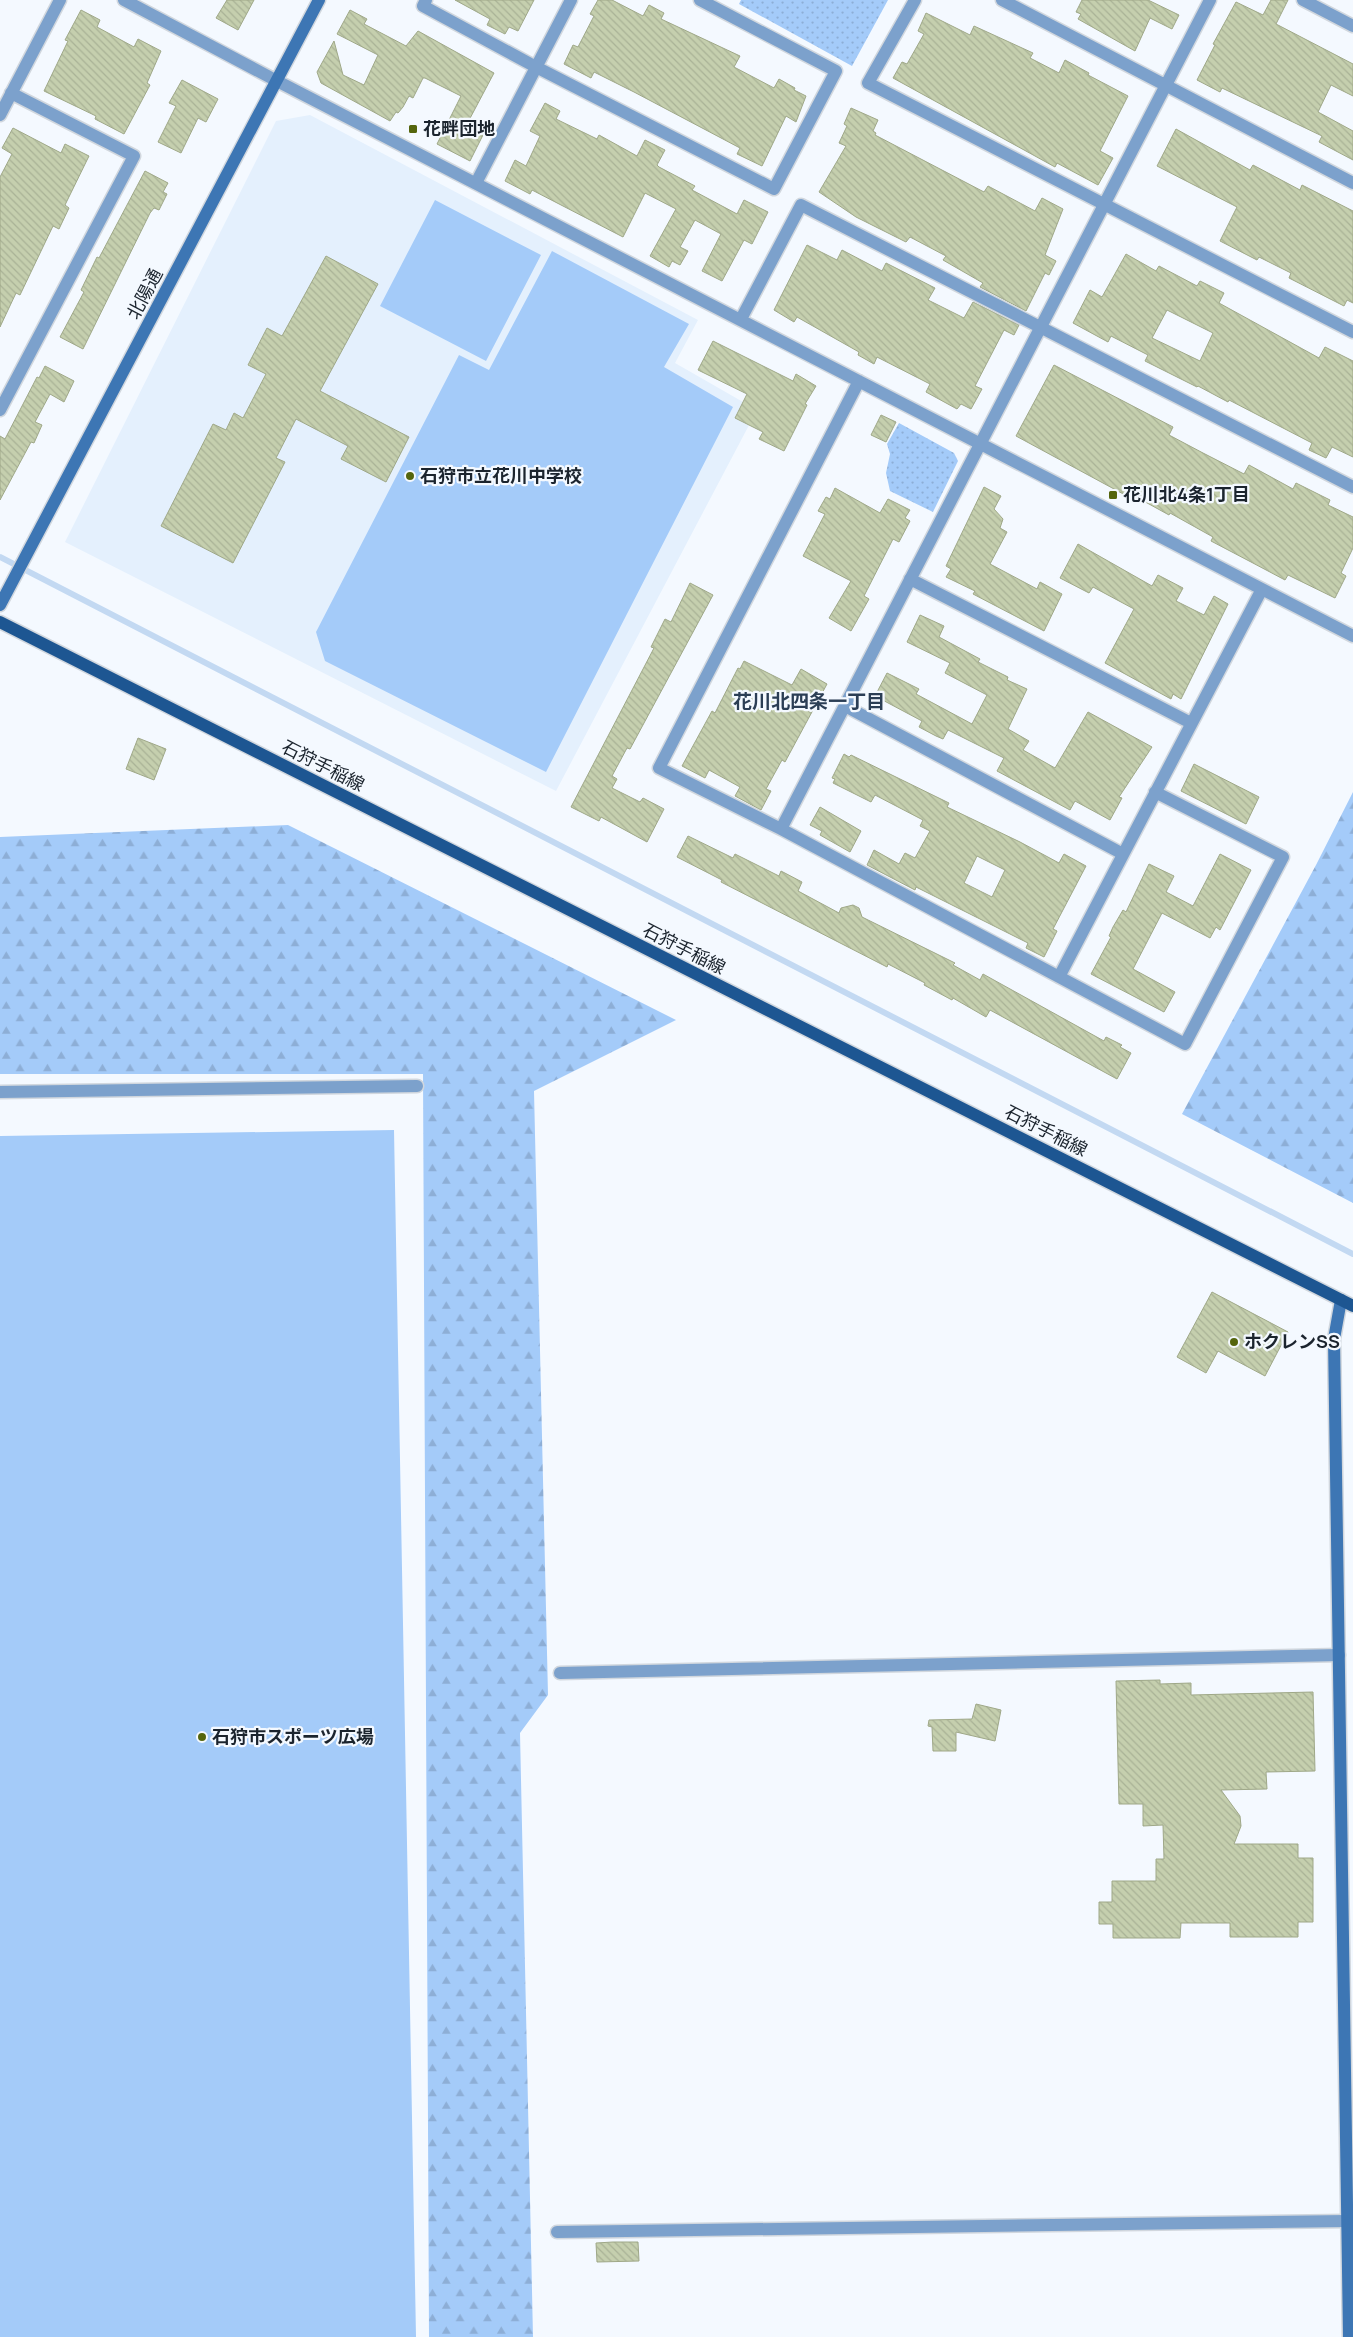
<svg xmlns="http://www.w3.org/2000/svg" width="1353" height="2337" viewBox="0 0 1353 2337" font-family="Manrope,'Noto Sans JP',sans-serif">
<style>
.built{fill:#e4f0fd}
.green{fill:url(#green-dots)}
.forest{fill:url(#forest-firs)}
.pitch{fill:#a4cbf9}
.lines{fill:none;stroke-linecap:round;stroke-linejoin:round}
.stream{stroke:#c3d9f2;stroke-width:6}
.building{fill:url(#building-back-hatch);stroke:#9fa888;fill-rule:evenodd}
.street-casing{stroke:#d1d7de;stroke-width:15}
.secondary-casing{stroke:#d1d7de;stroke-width:15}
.primary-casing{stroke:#d1d7de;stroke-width:15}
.street{stroke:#7ca1cc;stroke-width:12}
.secondary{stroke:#3d76b4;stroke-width:12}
.primary{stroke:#1d5692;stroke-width:12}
.poi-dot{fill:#54650d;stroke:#f4f9ff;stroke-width:2}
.labels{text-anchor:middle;stroke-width:4.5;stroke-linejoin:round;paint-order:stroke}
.poi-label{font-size:18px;font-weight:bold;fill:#1b242e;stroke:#f4f9ff;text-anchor:start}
.street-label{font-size:18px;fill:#1b242e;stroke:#f4f9ff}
.neighbourhood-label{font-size:19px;font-weight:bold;fill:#2b3e55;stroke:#f4f9ff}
</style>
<defs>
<pattern id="green-dots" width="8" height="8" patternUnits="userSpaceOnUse" patternTransform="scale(1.25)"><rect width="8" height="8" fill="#a4cbf9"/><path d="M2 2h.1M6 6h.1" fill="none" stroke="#8daed6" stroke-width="1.8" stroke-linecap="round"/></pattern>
<pattern id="forest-firs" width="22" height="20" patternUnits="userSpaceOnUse" patternTransform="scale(1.25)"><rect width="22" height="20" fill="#a4cbf9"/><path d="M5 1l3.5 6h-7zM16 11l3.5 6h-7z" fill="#8daed6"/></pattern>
<pattern id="building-back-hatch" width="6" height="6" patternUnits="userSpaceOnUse" patternTransform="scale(1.25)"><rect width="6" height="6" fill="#c5cfae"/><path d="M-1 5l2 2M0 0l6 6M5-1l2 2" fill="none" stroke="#a9b296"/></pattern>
</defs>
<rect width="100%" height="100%" fill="#f4f9ff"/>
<path class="built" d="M310,115L698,320L675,363L757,410L556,791L65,542L276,121Z"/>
<path class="green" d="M741,0H888L852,66L739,4Z
M899,423L954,453L958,461L933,512L890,491L886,473L890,454L887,444Z"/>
<path class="forest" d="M1353,792V1203L1182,1114L1316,865Z
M288,825L676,1020L534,1091L548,1695L520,1733L533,2337H429L423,1074H0V837Z"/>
<path class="pitch" d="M435,200L541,255L486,361L380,306Z
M552,251L689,324L664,367L733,407L546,772L325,661L316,632L459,355L489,370Z
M394,1130L416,2337H0V1136Z"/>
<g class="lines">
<path class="stream" d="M0,557L1353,1254"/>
</g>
<path class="building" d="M227,0H254L238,30L216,18Z
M455,0H534L518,31L509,27L505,34L487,25L490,19Z
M598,0H612L643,16L649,5L664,13L661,19L740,56L734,67L774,88L779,79L795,88L794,90L806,96L796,122L786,116L762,166L737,154L740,148L634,92L594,72L591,78L564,64L573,45L578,47L594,16L590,14Z
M1082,0H1148L1179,15L1172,29L1150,18L1135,51L1078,19L1081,14L1076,12Z
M1271,0H1288L1276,24L1353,64V96L1331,85L1318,112L1353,131V160L1319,142L1322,136L1222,88L1220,92L1197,80L1215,45L1213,44L1236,2L1263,15Z
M81,10L100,20L97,27L134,47L138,39L161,51L147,83L150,85L124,134L95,119L96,116L44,91L68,41L65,40Z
M350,10L367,19L364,24L406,46L418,31L494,73L467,124L484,133L470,161L437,144L461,96L425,78H423L413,98L409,96L403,107L398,113L396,112L390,121L321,83L317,72L334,41L343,75L364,85L378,55L337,34Z
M926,13L970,35L974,26L1033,53L1030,58L1059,73L1065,60L1089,73L1088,75L1128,96L1100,151L1113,158L1098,185L1057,163L1055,167L893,78L902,62L907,64L924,34L918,31Z
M182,80L218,99L206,122L198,118L181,153L158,142L176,106L169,103Z
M545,103L560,111L556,119L597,139L599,135L637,156L645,140L665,150L657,165L659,167L695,186L692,190L737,214L744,200L768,212L752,244L744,240L722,281L702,271L721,234L695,220L680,247L688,251L680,265L672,261L669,267L650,256L676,209L645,193L623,237L532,190L530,194L505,181L515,160L526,166L540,136L530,131Z
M851,108L878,120L873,131L876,133L875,135L984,192L988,186L1035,211L1042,198L1063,209L1045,255L1056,261L1049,275L1045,273L1026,311L980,287L983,283L943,260L946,256L910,237L906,242L856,217L819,192L846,146L839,143L847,126L844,124Z
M13,128L61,153L65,144L89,156L65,205L69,208L59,229L53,226L20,295L16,293L0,327V177L12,154L2,148Z
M1176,129L1250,170L1253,165L1300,190L1302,185L1353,211V303L1347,300L1344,306L1289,278L1291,273L1259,257L1257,260L1220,241L1237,207L1157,166Z
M145,171L168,183L163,192L167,194L159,210L154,208L150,213L83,349L60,337L84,292L81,290L97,257L99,258Z
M807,245L837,260L842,250L882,271L886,263L935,288L928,300L964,318L973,302L1019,325L1014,335L1004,330L975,386L982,389L971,409L961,404L957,409L926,392L930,384L877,357L874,364L858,355L859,352L797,317L794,322L774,310Z
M1126,254L1156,271L1159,266L1197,286L1200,281L1224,293L1219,303L1319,358L1325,347L1353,361V457L1332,447L1326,458L1309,450L1312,443L1229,400L1228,402L1198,386L1197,387L1145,361L1148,355L1111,336L1108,342L1073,323L1090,290L1102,297ZM1167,310L1213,333L1200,361L1152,338Z
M326,256L378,284L320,391L409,437L386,482L341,459L348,446L296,419L276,458L285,462L233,563L161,526L213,424L226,430L234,413L243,418L266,374L248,365L267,328L282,336Z
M713,341L793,381L796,374L816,386L805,404L807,405L784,451L759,439L763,432L735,418L747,394L698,370Z
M1054,365L1173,427L1169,435L1203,453L1244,474L1249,465L1293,489L1296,483L1330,500L1328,505L1353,517V548L1341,573L1346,576L1335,598L1288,575L1285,580L1251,562L1211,541L1213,537L1170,513L1169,515L1129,493L1127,496L1016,436Z
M45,366L74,381L64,402L50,394L35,422L42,425L34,443L31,442L0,500V436L5,439L37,377L39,378Z
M881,415L896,422L886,442L871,435Z
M984,487L1001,496L994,509L1003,519L1000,528L1007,532L990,564L1037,589L1040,582L1062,594L1044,631L973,594L975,591L946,577L951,569L946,566Z
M835,488L880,513L888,499L910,510L905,518L910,521L899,542L893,539L864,596L869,599L851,631L829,618L851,581L803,556L825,514L818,511L826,497L830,499Z
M1078,544L1152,586L1158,575L1183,588L1176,601L1204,615L1214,596L1228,604L1181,699L1173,694L1171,699L1105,663L1134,609L1093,587L1089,593L1060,578Z
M690,583L713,595L630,749L627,748L612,776L617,779L612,788L640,802L643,798L664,809L647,842L601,817L599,821L571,807L654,648L651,647L665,619L671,622Z
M920,615L944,626L939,637L980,659L978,662L1008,677L1007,680L1027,689L1008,729L1029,741L1023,750L1055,768L1088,712L1152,747L1119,797L1122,798L1110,820L1075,801L1070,810L997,771L1004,758L948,730L943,739L936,736L919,727L922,721L875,696L887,673L919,689L916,694L972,724L987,695L945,673L950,663L907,642Z
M744,661L792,685L801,669L827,684L785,762L782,760L766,789L771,791L761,810L735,796L740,787L709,770L705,778L682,766L712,711L715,713L738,668L740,669Z
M138,738L166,749L154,780L126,769Z
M844,754L849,757L851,755L949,803L947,807L1020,842L1059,863L1064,854L1086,866L1053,929L1057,931L1044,957L1026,948L1028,943L916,887L915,890L867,865L874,850L899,864L905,853L915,858L930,831L920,826L923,820L875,795L871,802L833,783L835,779L832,778ZM977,856L1005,870L992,897L964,883Z
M1194,764L1259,797L1246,824L1181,791Z
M820,807L861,831L850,852L820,835L822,831L810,825Z
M688,836L733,858L735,854L779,876L781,871L802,882L798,891L839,913L841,908L853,905L859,908L862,917L955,963L953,965L980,980L983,974L1104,1041L1106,1037L1122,1045L1120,1047L1131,1053L1117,1079L990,1010L986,1017L953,998L952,1000L924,985L925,983L888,964L887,967L721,882L722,880L677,857Z
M1220,854L1251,870L1220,930L1216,927L1210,938L1162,913L1133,969L1175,992L1164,1012L1091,974L1111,937L1109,936L1113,927L1123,910L1126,912L1149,864L1174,876L1166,892L1193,906Z
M1212,1292L1288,1332L1265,1376L1218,1351L1206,1373L1177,1357Z
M1160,1680V1684L1191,1683V1695L1313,1692L1315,1771L1266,1772L1267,1789L1221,1790L1240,1816L1241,1826L1234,1844H1298V1858H1313V1922H1298V1937H1230V1923H1181L1180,1938H1113V1924H1099V1902H1112V1881H1156V1859H1164L1163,1825L1143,1826V1804H1119L1116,1681Z
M976,1704L1001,1710L995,1741L956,1732V1751H933L932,1727L928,1726L929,1720L972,1719Z
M613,2242H638L639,2261L597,2262L596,2243Z"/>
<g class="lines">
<g class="street-casing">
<path id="street" d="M124,0L277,81L1353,636
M426,0L423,6L536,67L774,189L836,71L700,0
M915,0L868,83L1353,332
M1002,0L1353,183
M1303,0L1353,26
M0,115L60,0
M476,183L571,0
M741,319L801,205L1353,487
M859,381L659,768L781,829L1185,1044L1283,857L1155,792
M0,410L134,156L11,93
M910,579L1191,723
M845,706L1123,854
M781,829L1210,0
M1059,977L1262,589
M0,1092L417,1086
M560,1673L1339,1655
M557,2232L1347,2221"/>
</g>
<g class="secondary-casing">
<path id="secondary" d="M0,605L319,0
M1341,1300L1334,1339L1349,2337"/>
</g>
<g class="primary-casing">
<path id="primary" d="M0,622L1353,1306"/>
</g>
<use href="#street" class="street"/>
<use href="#secondary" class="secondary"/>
<use href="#primary" class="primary"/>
</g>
<g class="poi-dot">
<rect x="408" y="124" width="10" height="10" rx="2.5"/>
<circle cx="410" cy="476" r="5"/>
<rect x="1108" y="490" width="10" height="10" rx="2.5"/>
<circle cx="1234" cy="1342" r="5"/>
<circle cx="202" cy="1737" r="5"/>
</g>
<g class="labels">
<g class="poi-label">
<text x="423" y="135">花畔団地</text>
<text x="420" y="482">石狩市立花川中学校</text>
<text x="1123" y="501">花川北4条1丁目</text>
<text x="1244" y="1348">ホクレンSS</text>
<text x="212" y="1743">石狩市スポーツ広場</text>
</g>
<g class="street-label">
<text transform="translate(145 294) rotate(-62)" y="6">北陽通</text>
<text transform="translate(323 766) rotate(27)" y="6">石狩手稲線</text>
<text transform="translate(684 949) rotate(27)" y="6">石狩手稲線</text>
<text transform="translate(1046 1131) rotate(27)" y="6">石狩手稲線</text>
</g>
<g class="neighbourhood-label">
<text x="809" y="708">花川北四条一丁目</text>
</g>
</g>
</svg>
